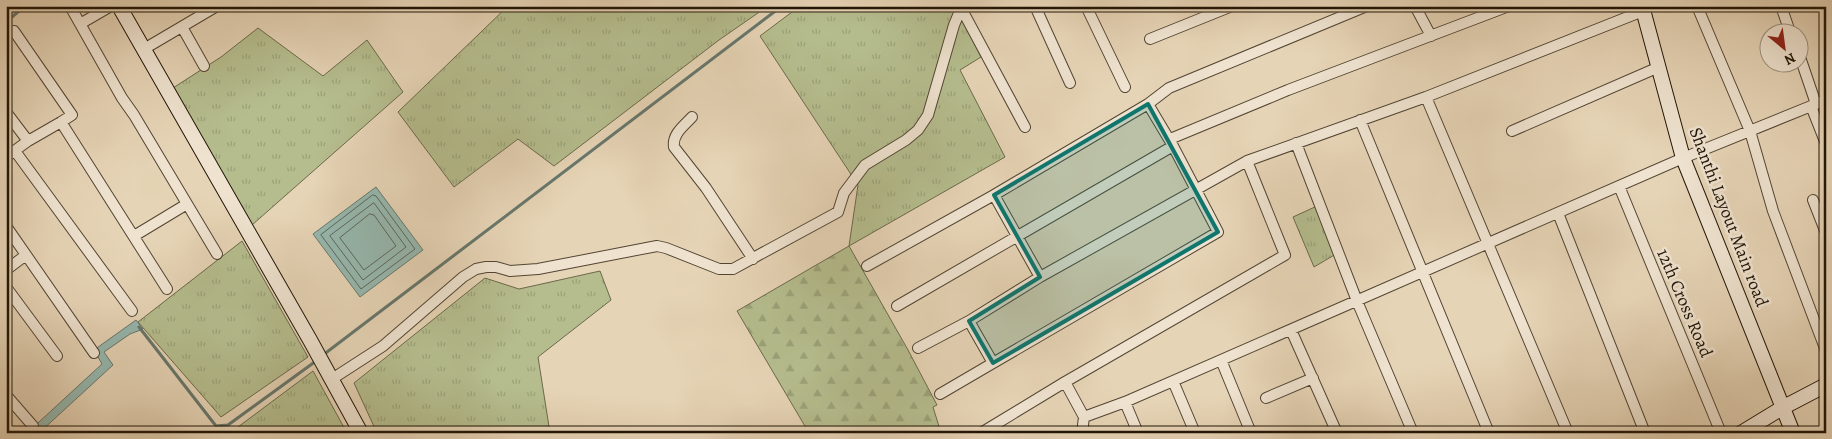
<svg xmlns="http://www.w3.org/2000/svg" width="1832" height="439" viewBox="0 0 1832 439" font-family="Alegreya,serif">
<style>
.grass{fill:url(#grass-tufts);stroke:#6b694a}
.forest{fill:url(#forest-firs);stroke:#6b694a}
.water{fill:#96b8af;stroke:#67776c}
.lines{fill:none;stroke-linecap:round;stroke-linejoin:round}
.shore{stroke:#5c665b;stroke-width:1}
.stream{stroke:#67776c;stroke-width:3}
.street-casing{stroke:#524533;stroke-width:12}
.secondary-casing{stroke:#211507;stroke-width:16}
.street{stroke:#efe3d0;stroke-width:10}
.secondary{stroke:#efe3d0;stroke-width:14}
.marked{fill:#0f766e;fill-opacity:0.2;stroke:#0f766e;stroke-width:4;stroke-linejoin:round}
.labels{text-anchor:middle;stroke-width:5;stroke-linejoin:round;paint-order:stroke}
.street-label{font-size:18px;fill:#211507;stroke:#efe3d0}
</style>
<defs>
<pattern id="grass-tufts" width="24" height="20" patternUnits="userSpaceOnUse" patternTransform="scale(1.25)"><rect width="24" height="20" fill="#b5bd8e"/><path d="M3 7l-1-3M5 7V3M7 7l1-3M15 17l-1-3M17 17v-4M19 17l1-3" fill="none" stroke="#9ba279"/></pattern>
<pattern id="forest-firs" width="22" height="20" patternUnits="userSpaceOnUse" patternTransform="scale(1.25)"><rect width="22" height="20" fill="#b5bd8e"/><path d="M5 1l3.5 6h-7zM16 11l3.5 6h-7z" fill="#9ba279"/></pattern>
</defs>
<rect width="100%" height="100%" fill="#e6d4b6"/>
<filter id="stains"><feTurbulence type="fractalNoise" baseFrequency=".004" numOctaves="4"/><feColorMatrix values="0 0 0 0 .2 0 0 0 0 .09 0 0 0 0 .02 0 0 0 .5 -.17"/></filter>
<radialGradient id="worn" r=".72"><stop offset=".6" stop-color="#630" stop-opacity="0"/><stop offset="1" stop-color="#630" stop-opacity=".3"/></radialGradient>
<path class="grass" d="M508,6H768L719,40L554,166L518,139L454,187L398,112Z
M800,6H957L981,57L960,70L1005,157L849,246L858,185L760,36Z
M258,28L323,76L367,40L403,92L252,225L173,88L221,57Z
M1317,206L1336,254L1314,267L1293,217Z
M242,241L308,357L221,417L138,322Z
M600,271L611,300L538,357L550,433H377L354,383L485,278L519,289Z
M313,371L347,433H230Z"/>
<path class="forest" d="M849,246L908,350L937,405L933,407L941,433H809L737,311Z"/>
<path class="water" d="M376,187L423,250L360,297L313,234Z
M136,320L143,329L130,334L104,352L113,365L39,433H27L102,364L94,350Z"/>
<g class="lines">
<path class="shore" d="M373,195L376,196L415,249L361,289L321,235Z
M374,203L406,247L363,280L330,236Z
M370,214L374,215L396,246L364,270L340,238Z"/>
<path class="stream" d="M6,22L25,6
M139,327L216,426L228,425L316,361
M323,355L782,6"/>
<g class="street-casing">
<path id="street" d="M70,6L122,98L134,115L217,254
M960,6L1025,127
M1035,6L1070,83
M1086,6L1125,87
M1415,6L1431,36
M1697,6L1750,131L1773,211L1826,351
M1781,6L1790,32
M80,24L111,6
M182,27L204,66
M14,31L72,115L61,122
M1150,39L1232,6
M144,49L217,6
M1800,57L1816,104
M1426,97L1568,433
M1148,104L1169,88L1367,6
M1811,106L1826,144
M6,112L28,141
M692,117C684,126 672,134 674,147L706,188L753,259
M1360,120L1489,433
M1512,131L1659,67
M1170,139L1288,90L1509,6
M1296,143L1357,301L1413,433
M15,151L132,311
M6,157L28,141L61,122L167,289
M1619,186L1721,433
M994,195L1040,277
M1813,200L1826,233
M1558,213L1645,433
M6,226L94,353
M134,236L187,204
M867,266L994,195L1148,104L1173,146L1218,232L993,363
M6,270L26,255
M6,287L57,356
M897,306L1173,146
M969,321L1040,277L1247,161L1426,97L1643,11
M1291,330L1337,433
M918,348L969,321L993,363L940,394
M1221,360L1251,433
M332,379L383,346L463,277L476,269L486,267H496L510,271L538,269L657,246L666,248L719,269H733L838,212L844,193L865,165L906,140L918,130L928,115L954,25L962,6
M1173,381L1195,433
M1065,382L1084,417L1125,402L1683,158L1826,100
M6,395L33,426
M1266,398L1313,378
M1125,402L1138,433
M1084,417L1083,425L1084,433
M981,433L1065,382L1285,255L1247,161"/>
</g>
<g class="secondary-casing">
<path id="secondary" d="M119,6L310,340L361,433
M1642,6L1683,158L1793,433
M1741,433L1782,408L1826,385"/>
</g>
<use href="#street" class="street"/>
<use href="#secondary" class="secondary"/>
</g>
<path class="marked" d="M1148,104L1218,232L993,363L969,321L1040,277L994,195Z"/>
<g class="labels">
<g class="street-label">
<text transform="translate(1729 217) rotate(69)" y="6">Shanthi Layout Main road</text>
<text transform="translate(1685 303) rotate(67)" y="6">12th Cross Road</text>
</g>
</g>
<rect width="1832" height="439" fill="none" stroke="#e6d4b6" stroke-width="25"/>
<rect x="8" y="8" width="1817" height="424" fill="none" stroke="#211507" stroke-width="2.5"/>
<rect x="12" y="12" width="1807" height="414" fill="none" stroke="#211507"/>
<g transform="translate(1784 48) rotate(151)"><circle r="24" fill="#efe3d0" stroke="#9d9180"/>
<path d="M0-4L9 19L0 12L-9 19Z" fill="#8f2418"/>
<text y="-8" font-size="14" font-weight="bold" text-anchor="middle" fill="#211507">N</text>
</g>
<rect width="100%" height="100%" filter="url(#stains)"/>
<rect width="100%" height="100%" fill="url(#worn)"/>
</svg>
